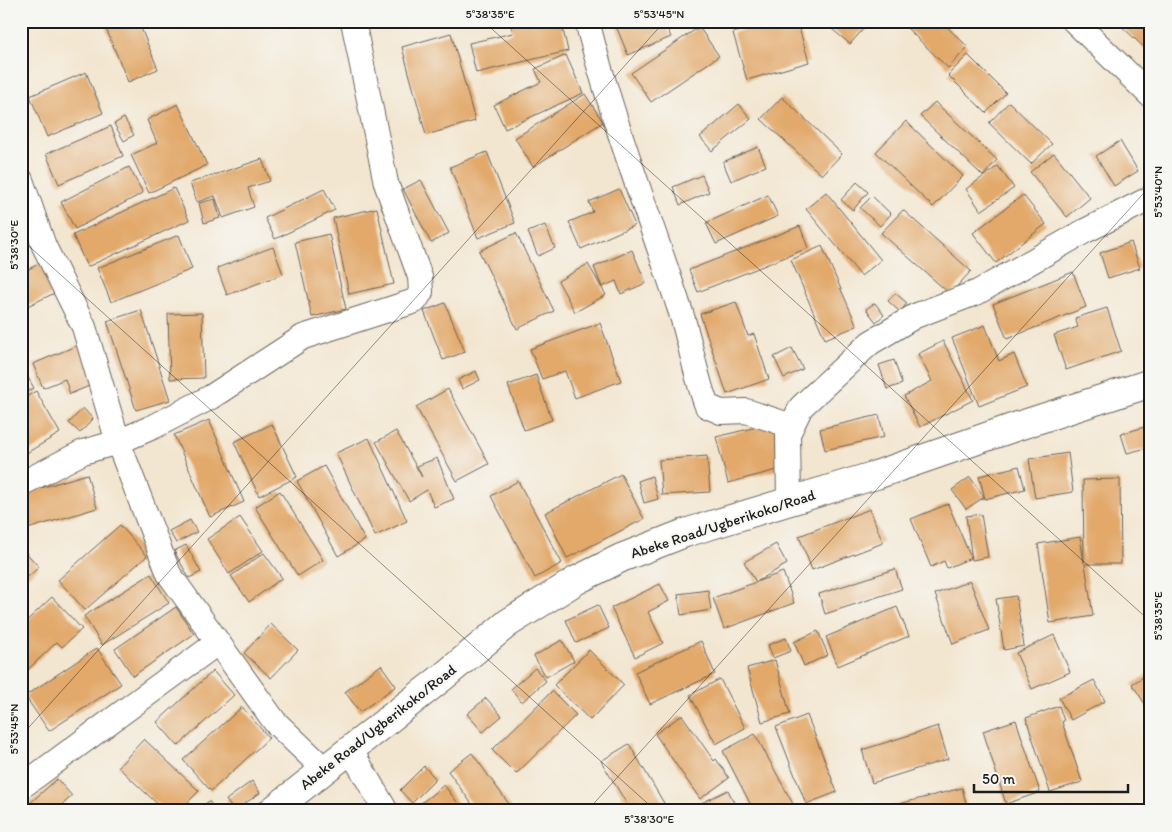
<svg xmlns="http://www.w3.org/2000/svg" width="1172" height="832" viewBox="0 0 1172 832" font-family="Itim,sans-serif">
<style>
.building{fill:#e2a96a}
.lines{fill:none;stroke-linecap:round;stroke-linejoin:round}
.minor-casing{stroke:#67635b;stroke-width:26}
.tertiary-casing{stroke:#67635b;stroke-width:30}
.minor{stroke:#fff;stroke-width:24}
.tertiary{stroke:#fff;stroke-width:28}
.ticks{fill:none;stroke:#1c1c1c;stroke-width:1;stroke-opacity:0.45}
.labels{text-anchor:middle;stroke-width:4;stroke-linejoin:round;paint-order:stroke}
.street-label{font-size:15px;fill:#1c1c1c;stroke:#f6f6f2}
.neatline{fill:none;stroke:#1c1c1c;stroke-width:2}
.ticks-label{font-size:12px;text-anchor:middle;fill:#1c1c1c}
</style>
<rect width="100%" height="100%" fill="#f6f6f2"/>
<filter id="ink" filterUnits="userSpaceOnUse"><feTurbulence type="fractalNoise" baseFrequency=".02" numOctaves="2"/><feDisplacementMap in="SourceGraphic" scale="10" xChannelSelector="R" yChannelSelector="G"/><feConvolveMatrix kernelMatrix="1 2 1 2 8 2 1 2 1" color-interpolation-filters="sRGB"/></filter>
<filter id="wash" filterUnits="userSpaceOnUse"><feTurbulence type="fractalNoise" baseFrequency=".0096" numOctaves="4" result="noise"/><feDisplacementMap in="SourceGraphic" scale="20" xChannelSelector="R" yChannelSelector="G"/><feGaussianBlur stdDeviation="1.12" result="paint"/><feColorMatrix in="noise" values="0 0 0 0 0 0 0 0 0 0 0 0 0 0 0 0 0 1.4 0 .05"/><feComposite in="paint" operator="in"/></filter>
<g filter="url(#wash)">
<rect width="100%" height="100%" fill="#f3e6d0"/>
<g id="blocks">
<path class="building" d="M103,21H138L158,69L128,82Z
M526,21H561L568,51L476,73L469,43L513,33L511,25Z
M614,21H664L671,37L628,55Z
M773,21H797L809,62L747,80L733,33Z
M830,21H860L866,26L850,44L827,25Z
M911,21H941L968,47L948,68L906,27Z
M1116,21H1151V54Z
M699,27L719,56L651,102L631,73Z
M451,33L475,121L426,135L402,47Z
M566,55L583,93L505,129L494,105L541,82L535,69Z
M968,55L1006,93L986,113L948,75Z
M86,72L103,113L47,137L30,96Z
M585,94L603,122L533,167L515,138Z
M782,97L842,154L822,175L761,119Z
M935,102L997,160L983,176L920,116Z
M1009,102L1052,144L1031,164L989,123Z
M178,104L207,165L149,193L131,155L157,143L147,120Z
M739,104L751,119L712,151L700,137Z
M124,118L134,135L124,141L114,124Z
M906,121L963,176L933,207L876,152Z
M111,126L123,156L59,184L46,154Z
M1120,141L1138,171L1114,186L1096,156Z
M758,147L766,166L731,181L723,162Z
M487,152L515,223L478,238L450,167Z
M1054,153L1090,198L1067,217L1030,172Z
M262,159L270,181L248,188L254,207L223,218L215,196L197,202L190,183Z
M998,166L1014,188L981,211L966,189Z
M129,167L143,193L75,229L61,202Z
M702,175L709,192L680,205L673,187Z
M421,180L449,233L431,243L403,189Z
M857,182L868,192L853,210L841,200Z
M174,188L189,220L87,267L73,235Z
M324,189L335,210L275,239L265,218Z
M619,189L635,225L581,249L569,222L593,212L589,202Z
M826,192L881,260L861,276L806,209Z
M768,195L778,216L716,244L706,223Z
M1023,195L1046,224L996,263L973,233Z
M872,196L891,214L880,226L860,208Z
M215,199L220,218L204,223L199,203Z
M21,203L32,215L22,222L32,235L21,243Z
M377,208L394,284L349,294L333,218Z
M903,210L971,271L950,294L881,233Z
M545,225L555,248L538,256L528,232Z
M800,226L808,248L698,292L689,270Z
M516,233L554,311L517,329L479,251Z
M329,234L346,309L312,317L295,242Z
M179,235L192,269L111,302L97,268Z
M1131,242L1140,268L1108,278L1100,253Z
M822,246L857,326L825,339L791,260Z
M273,247L283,274L227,295L217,268Z
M632,250L646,283L621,294L616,281L602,287L594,267Z
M44,261L59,291L21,309V273Z
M588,264L606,295L575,312L558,281Z
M1073,272L1086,307L1007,339L993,304Z
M895,293L907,303L900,312L888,301Z
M736,302L748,336L754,334L769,379L727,394L700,314Z
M445,303L465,352L443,360L424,311Z
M875,303L884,315L876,322L866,309Z
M1107,308L1121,351L1066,370L1054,335L1078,327L1075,318Z
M141,310L170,400L136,410L107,321Z
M202,313L204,378L170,379L168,314Z
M600,323L621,381L575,398L565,371L542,379L530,349Z
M985,325L999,361L1014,354L1027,387L979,406L952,338Z
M943,341L973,400L920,427L904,396L932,381L918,354Z
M83,343L99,382L70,394L65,379L43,388L33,364Z
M792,348L803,369L784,378L774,357Z
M894,360L902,384L887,389L879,365Z
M21,365L34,388L21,395Z
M476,371L480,380L462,389L458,380Z
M536,375L552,420L524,430L508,385Z
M448,389L489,464L457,481L416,407Z
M36,391L60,433L25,454L21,448V400Z
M83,408L93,419L80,433L69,423Z
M879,415L884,437L825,450L820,429Z
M209,420L244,502L210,517L174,435Z
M777,422L788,467L728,483L716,437Z
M272,424L297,477L259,496L234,442Z
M1151,425V447L1127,453L1121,434Z
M396,431L422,477L417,466L437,458L454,499L434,507L427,490L409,501L376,442Z
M369,438L407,521L375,536L336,453Z
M1068,453L1073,492L1035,498L1029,459Z
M707,456L710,492L662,495L659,460Z
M324,466L365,540L338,556L297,481Z
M1019,466L1025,489L985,499L979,476Z
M87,474L97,508L24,530L21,520V494Z
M621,474L644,519L567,558L545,513Z
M652,476L658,499L644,503L638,481Z
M970,477L984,497L966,509L952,490Z
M1120,479L1121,564H1085L1093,616L1050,623L1038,544L1080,537L1084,563L1083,480Z
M518,481L562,563L535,578L491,496Z
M280,491L323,560L298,576L255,507Z
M948,504L971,558L947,568L944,561L931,567L911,519Z
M870,509L883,543L812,570L799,536Z
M981,514L988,557L972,560L966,516Z
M240,517L263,551L229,574L207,539Z
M190,520L197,532L176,543L169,531Z
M120,525L147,556L85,610L58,580Z
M776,544L787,564L756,582L744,562Z
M186,545L201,572L189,578L174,551Z
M21,547L39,567L21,583Z
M264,553L282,578L249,602L231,576Z
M895,569L902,589L825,614L819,594Z
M783,572L794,603L724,629L713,598Z
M151,574L169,603L102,645L84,616Z
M970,581L989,630L953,644L935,594Z
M660,584L669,601L648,612L663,643L635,657L611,608Z
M708,590L711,610L681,615L678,594Z
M1016,596L1024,646L1004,650L996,599Z
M52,597L82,629L62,647L57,642L21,676V626Z
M598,605L609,628L576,643L566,620Z
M176,607L194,634L133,676L115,649Z
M897,607L909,636L838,666L826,637Z
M271,624L298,650L271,678L244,653Z
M818,631L828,655L804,666L794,642Z
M1054,635L1070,672L1032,689L1016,653Z
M786,638L791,651L773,658L768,645Z
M562,640L574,661L546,677L534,656Z
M701,641L715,674L650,704L635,672Z
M97,648L121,684L49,731L25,696Z
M589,650L624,685L590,720L554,685Z
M775,660L790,714L762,722L747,668Z
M381,665L396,686L360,712L345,692Z
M535,668L546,681L522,702L511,689Z
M213,671L234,695L178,746L157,722Z
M1151,672V713L1132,684Z
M720,679L745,728L716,744L690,695Z
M1094,680L1105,701L1071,720L1059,698Z
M552,691L576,715L516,774L492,750Z
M486,698L502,716L483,732L467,714Z
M1059,706L1064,721L1062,722L1082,782L1050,792L1026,718Z
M242,707L269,738L211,791L183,760Z
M682,715L714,761L716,759L729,778L700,799L655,734Z
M807,715L837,792L806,804L776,727Z
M1016,720L1040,792L1006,804L983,731Z
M938,726L948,759L872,783L862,750Z
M755,734L793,804L781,811H754L723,751Z
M144,739L199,791L179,811H165L118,767Z
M629,744L668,810L666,811H631L601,761Z
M472,753L514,811H477L448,771Z
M424,766L436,779L412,803L400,790Z
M57,779L72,796L55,811H21Z
M252,781L260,793L234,811L226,800Z
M444,785L464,811H417L415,808Z
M962,788L968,811H883V808Z
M728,790L738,811H685Z
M209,801L216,811H196Z"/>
</g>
</g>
<g filter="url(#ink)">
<use href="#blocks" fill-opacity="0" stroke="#67635b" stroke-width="1"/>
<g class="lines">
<g class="minor-casing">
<path id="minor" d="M587,21C611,117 647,210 678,304C690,337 694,373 707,406L721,412L746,411L792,426
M1074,21L1151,96
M21,180L44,246L84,327L118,442L169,574L275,722L324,769
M21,484L83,452L118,442L155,426L211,397L303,337L415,301L421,292L420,277L386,183L353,21
M789,501L788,434L801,407L870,343L915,316L978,292L1085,231L1151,198
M350,749L386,811
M21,787L217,643"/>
</g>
<g class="tertiary-casing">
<path id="tertiary" d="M272,811L444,676L508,623L577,580L621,558L685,533L876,475L1018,426L1151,383"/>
</g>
<use href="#minor" class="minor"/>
<use href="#tertiary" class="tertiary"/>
</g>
</g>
<path class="ticks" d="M483,21L1151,622M21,33L32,21M21,239L656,811M21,736L665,21M587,811L1151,185"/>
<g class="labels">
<g class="street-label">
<text transform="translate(723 524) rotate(-18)" y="5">Abeke Road/Ugberikoko/Road</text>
<text transform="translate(378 727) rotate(-38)" y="5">Abeke Road/Ugberikoko/Road</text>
</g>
</g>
<rect width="1172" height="832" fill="none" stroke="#f6f6f2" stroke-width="55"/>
<path d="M974 784v8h154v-8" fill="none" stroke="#1c1c1c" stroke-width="2.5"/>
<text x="982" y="784" font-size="15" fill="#1c1c1c" stroke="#f6f6f2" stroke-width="4" paint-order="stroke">50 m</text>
<rect x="28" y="28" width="1116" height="776" class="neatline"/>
<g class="ticks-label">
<text x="490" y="18">5°38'35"E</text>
<text x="659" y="18">5°53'45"N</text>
<text transform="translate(1158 192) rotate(-90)" y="4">5°53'40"N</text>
<text transform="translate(14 245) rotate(-90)" y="4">5°38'30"E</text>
<text transform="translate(1158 616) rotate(-90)" y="4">5°38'35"E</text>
<text transform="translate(14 729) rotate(-90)" y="4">5°53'45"N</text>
<text x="649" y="823">5°38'30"E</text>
</g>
</svg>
